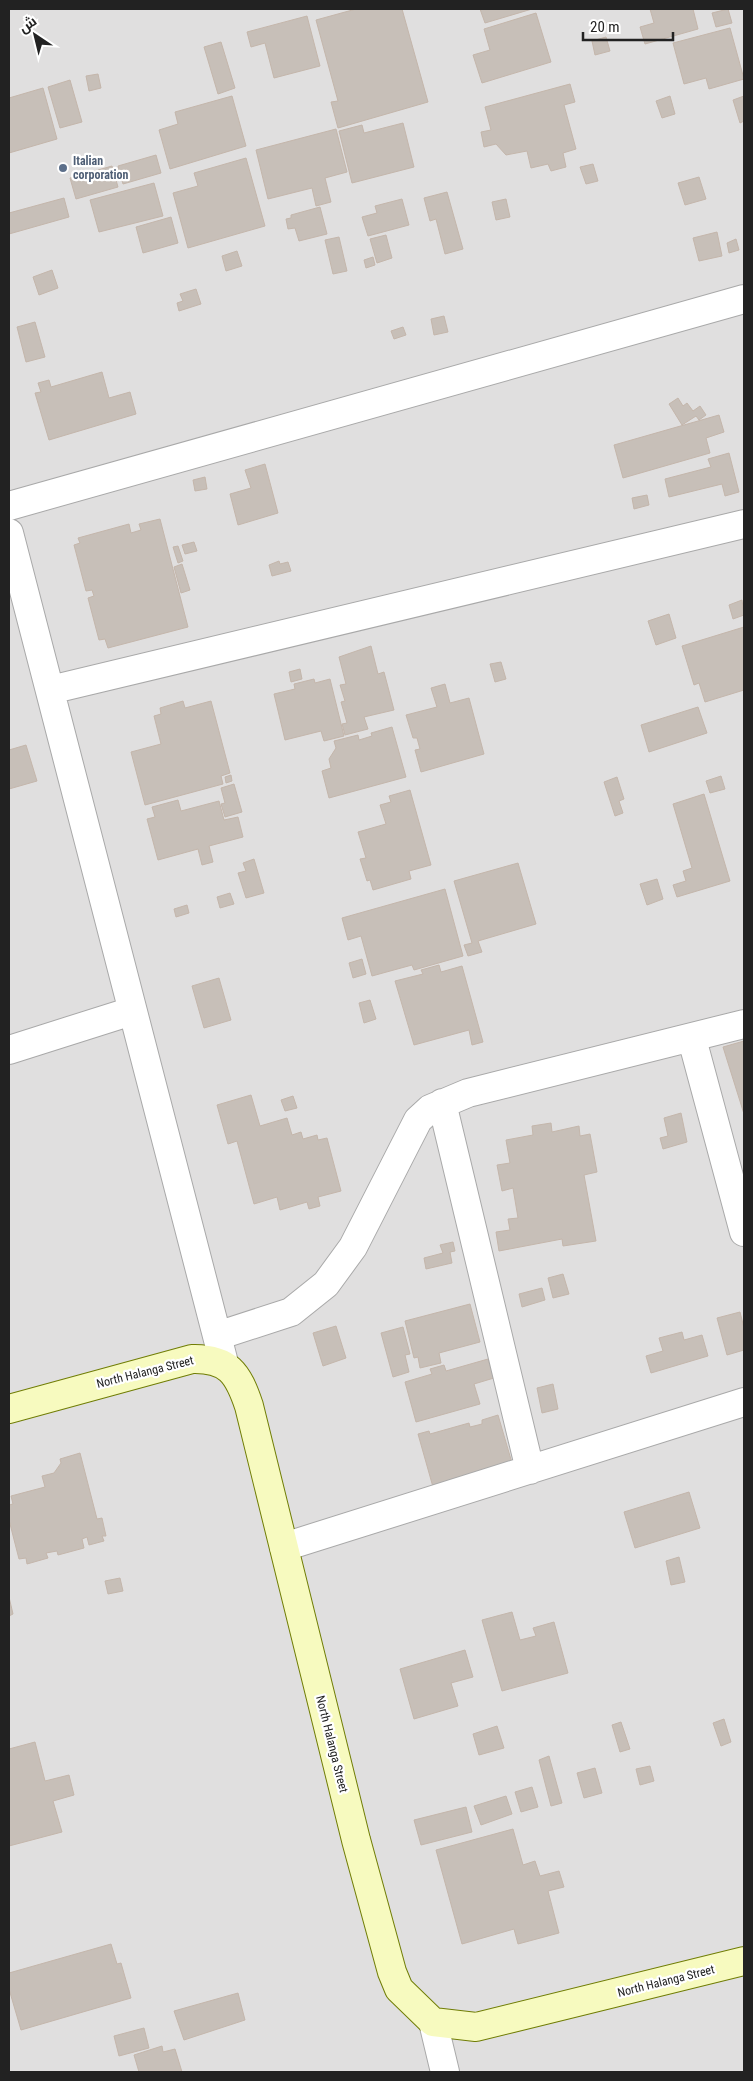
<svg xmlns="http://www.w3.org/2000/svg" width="753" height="2081" viewBox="0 0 753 2081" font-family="'Roboto Condensed',Cairo,sans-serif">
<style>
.residential{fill:#e0dfdf}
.building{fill:#c7bfb8;stroke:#c4b6ab}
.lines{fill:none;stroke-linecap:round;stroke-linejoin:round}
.street-casing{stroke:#a9a9a9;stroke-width:30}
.secondary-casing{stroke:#707d05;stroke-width:30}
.street{stroke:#fff;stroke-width:28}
.secondary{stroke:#f7fabf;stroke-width:28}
.service-dot{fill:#5c6f8a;stroke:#fff;stroke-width:2}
.labels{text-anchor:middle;stroke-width:4.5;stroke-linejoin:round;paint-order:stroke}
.service-label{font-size:12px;font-weight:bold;fill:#4e5e75;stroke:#fff;text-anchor:start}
.street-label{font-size:12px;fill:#222;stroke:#fff}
</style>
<rect width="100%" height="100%" fill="#f2efe9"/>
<path class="residential" d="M9,9H744V2072H9Z"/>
<path class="building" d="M356,9H402L428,102L338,128L331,102L338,101L316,20Z
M480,9H532L485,23Z
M650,9H693L698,29L645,44L640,27L654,23Z
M728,9L732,23L716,27L712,13Z
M536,13L551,62L482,83L473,55L490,50L484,29Z
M307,16L320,66L274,78L265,43L251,47L247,32Z
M730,28L744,79L709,89L706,78L684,84L673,43Z
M606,37L610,51L595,55L592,41Z
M221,42L235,88L218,94L204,47Z
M98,74L101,88L89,91L86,76Z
M70,80L82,122L60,128L48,87Z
M570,84L575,102L564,105L576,149L563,153L566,167L551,171L548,164L531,168L527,151L506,155L496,144L484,147L481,132L491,130L485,107Z
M43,88L57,139L9,153V98Z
M232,96L246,146L170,169L159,130L178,124L175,112Z
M670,96L675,114L662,118L656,101Z
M744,96V121L740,123L733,100Z
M403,123L414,167L352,183L339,131L362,125L364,133Z
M336,129L347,172L325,178L331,202L316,206L312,188L268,199L256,150Z
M156,155L161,173L123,184L118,166Z
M246,158L265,226L188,248L173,193L198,186L194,173Z
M593,164L598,181L586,184L580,167Z
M112,166L118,187L76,199L70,178Z
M699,177L706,199L685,205L678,183Z
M154,183L163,216L99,232L90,200Z
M447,192L463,249L445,254L436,219L430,221L424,198Z
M64,198L69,217L9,234V213Z
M402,199L409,225L368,236L362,217L377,213L375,206Z
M506,199L510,217L496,220L492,202Z
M320,207L327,234L299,241L295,228L288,229L286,219L291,218V215Z
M171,217L178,243L143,253L136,227Z
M717,232L722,256L699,261L693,238Z
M386,235L392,258L377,263L370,239Z
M339,237L347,271L333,274L325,240Z
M736,239L739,250L729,253L727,243Z
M237,251L242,266L226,271L222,256Z
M373,257L375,265L366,268L364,260Z
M52,270L58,288L39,295L33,277Z
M196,289L201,304L179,311L177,303L183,301L180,294Z
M444,316L448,332L434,335L431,319Z
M35,322L45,357L26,362L17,327Z
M403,327L406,335L394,339L391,331Z
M102,372L109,398L130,392L136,414L49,440L35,393L41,392L38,383L49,380L51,387Z
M678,398L683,406L687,403L693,411L700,406L706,415L699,420L696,416L682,425L669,404Z
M719,415L724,432L706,438L710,453L623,478L614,445Z
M729,453L739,492L725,496L722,484L669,497L665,479L711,467L708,459Z
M265,464L278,513L238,525L230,494L251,488L245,470Z
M205,477L207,489L195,491L193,480Z
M647,495L649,505L634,509L632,498Z
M160,519L188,627L108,648L105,639L99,640L88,598L94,596L92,590L86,591L74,545L80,543L78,538L129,524L131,533L141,530L139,524Z
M194,542L197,551L185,554L182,545Z
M178,546L183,561L178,563L173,547Z
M279,561L280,564L288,562L291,571L272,576L269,565Z
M182,564L190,590L181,593L174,567Z
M742,600L744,615L733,619L729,605Z
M669,614L676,638L656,645L648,621Z
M744,627V690L705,702L699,683L694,685L682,646Z
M371,646L378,674L384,672L394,710L364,717L368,729L345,735L342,724L347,723L341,702L345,701L340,685L346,684L339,657Z
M501,662L506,679L495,682L490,664Z
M300,669L302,679L291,682L289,672Z
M314,679L315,683L330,679L344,736L324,741L321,731L285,740L274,694L295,689L294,684Z
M445,684L450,703L469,698L484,754L421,772L415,750L420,749L417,738H413L406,715L437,707L431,688Z
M183,701L185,708L211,701L230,773L221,776L223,784L145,805L131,752L161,744L154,716L161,714L160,708Z
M698,707L707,733L649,752L641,725Z
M392,727L406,777L329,798L322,771L331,768L329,759L336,748L334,741L358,735L359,740L372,736L371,733Z
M26,745L37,781L9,789V750Z
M231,775L232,781L226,783L225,777Z
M721,776L725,789L710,793L706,781Z
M617,777L624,799L619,801L623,813L615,816L604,782Z
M234,784L242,812L225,817L221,804L225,803L221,788Z
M410,790L431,865L409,871L411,879L373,890L370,880L367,881L360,859L366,858L358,832L386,824L380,805L391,802L389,796Z
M704,794L730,881L677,897L673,885L686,881L683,871L692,868L673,804Z
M178,800L181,811L219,801L224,820L238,817L243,837L209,846L213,862L202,865L198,849L158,860L147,819L155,817L152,807Z
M254,859L264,893L246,898L238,873L246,871L243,863Z
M518,863L536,924L478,941L482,952L468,956L464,945L472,943L454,881Z
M657,879L663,899L647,905L640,884Z
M445,889L463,956L414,970L412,965L372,976L361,936L348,940L342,918Z
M230,893L234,904L220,908L217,897Z
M187,905L189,913L176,917L174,909Z
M362,959L366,974L353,978L349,963Z
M439,965L441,972L462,966L483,1042L472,1045L469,1030L414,1045L395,981L423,974L421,970Z
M219,978L231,1020L204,1028L192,986Z
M370,1000L376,1019L364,1023L359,1003Z
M744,1041V1114L723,1047Z
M251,1095L260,1126L287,1118L292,1135L301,1132L303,1139L317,1135L318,1140L327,1138L341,1191L318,1197L320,1206L309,1209L307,1202L280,1210L277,1197L254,1204L237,1141L228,1144L217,1105Z
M293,1096L297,1108L285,1111L281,1100Z
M681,1113L687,1142L663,1149L660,1138L668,1136L664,1118Z
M551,1123L552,1132L579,1126L580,1136L590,1134L597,1172L584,1175L596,1241L563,1246L562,1239L499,1251L496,1232L510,1230L508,1219L518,1218L513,1188L502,1191L497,1165L510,1163L506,1140L533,1135L532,1126Z
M453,1242L455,1251L450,1252L452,1263L426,1269L424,1258L443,1253L440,1245Z
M563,1274L569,1294L553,1298L548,1278Z
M542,1288L545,1300L522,1307L519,1294Z
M470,1304L480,1342L439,1353L441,1363L420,1368L418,1357L414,1358L405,1321Z
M740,1312L744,1328V1350L727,1355L717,1318Z
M336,1326L346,1358L323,1366L313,1333Z
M403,1327L410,1354L405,1355L409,1372L393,1377L381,1333Z
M682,1332L684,1340L702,1335L708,1356L651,1373L646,1356L663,1351L659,1338Z
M488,1359L494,1378L474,1384L480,1404L416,1422L405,1382L432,1374L430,1369L444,1365L446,1371Z
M553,1384L558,1409L542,1413L537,1388Z
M498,1415L512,1463L433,1487L418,1434L429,1431L430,1434L469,1423L470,1427L482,1424V1420Z
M80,1453L97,1519L102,1518L106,1536H102L104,1541L89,1545L87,1537L82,1539L84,1548L58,1555L57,1551L46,1553L48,1558L27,1564L26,1558L19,1559L9,1520V1505L13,1504L11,1496L45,1487L42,1476L54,1473L61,1463L60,1459Z
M689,1492L700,1528L635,1548L624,1512Z
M679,1557L685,1582L671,1585L666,1561Z
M120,1578L123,1591L108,1594L105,1581Z
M9,1597L13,1614L9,1616Z
M512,1612L520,1640L536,1636L533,1628L554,1622L568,1673L502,1691L482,1620Z
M465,1650L473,1677L451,1683L458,1706L414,1719L400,1669Z
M724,1719L731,1742L721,1746L713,1723Z
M621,1722L630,1749L620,1752L612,1725Z
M497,1726L504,1748L479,1755L473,1734Z
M35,1742L45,1781L69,1775L74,1795L53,1801L62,1832L9,1846V1749Z
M549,1756L562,1803L551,1806L539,1760Z
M650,1766L654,1781L640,1785L636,1769Z
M595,1768L602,1793L584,1798L577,1773Z
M532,1787L538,1807L521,1812L515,1792Z
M506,1796L512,1814L481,1825L474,1806Z
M466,1807L472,1832L421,1845L414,1820Z
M513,1829L523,1865L535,1861L540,1876L559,1871L564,1887L548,1891L559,1933L518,1944L514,1929L462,1944L436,1850Z
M111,1944L117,1964L121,1963L131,1998L21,2030L9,1989V1973Z
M238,1993L245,2020L184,2040L174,2011Z
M144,2028L149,2048L119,2056L114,2036Z
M162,2046L163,2052L175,2049L182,2072H139L134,2055Z"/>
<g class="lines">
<g class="street-casing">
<path id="street" d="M9,506L744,299
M9,533L224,1363
M50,690L744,524
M692,1039L744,1232
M9,1050L132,1011
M442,1103L530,1470
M217,1336L291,1312L326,1284L353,1247L418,1120L430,1109L468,1093L744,1024
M284,1547L744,1402
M433,2022L445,2072"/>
</g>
<g class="secondary-casing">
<path id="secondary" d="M9,1409L192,1359C228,1358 238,1373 249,1406L356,1840L392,1972L399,1989L433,2022L476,2027L744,1961"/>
</g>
<use href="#street" class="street"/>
<use href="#secondary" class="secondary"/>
</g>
<circle class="service-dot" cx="63" cy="168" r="5"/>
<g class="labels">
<g class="service-label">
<text x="73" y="165">Italian<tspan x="73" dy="14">corporation</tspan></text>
</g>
<g class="street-label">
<text transform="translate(145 1372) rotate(-14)" y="4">North Halanga Street</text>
<text transform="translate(332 1744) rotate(76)" y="4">North Halanga Street</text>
<text transform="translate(666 1981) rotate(-14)" y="4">North Halanga Street</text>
</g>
</g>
<rect width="753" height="2081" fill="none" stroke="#222222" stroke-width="20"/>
<g transform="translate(35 35) rotate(325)" stroke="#ffffff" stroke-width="4" paint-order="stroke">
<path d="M0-4L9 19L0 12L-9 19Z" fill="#222222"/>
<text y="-8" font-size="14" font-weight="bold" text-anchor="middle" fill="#222222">ش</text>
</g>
<path d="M583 32v8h90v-8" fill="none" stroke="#222222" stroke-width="2.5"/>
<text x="590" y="32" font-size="15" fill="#222222" stroke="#ffffff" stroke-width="4" paint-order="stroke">20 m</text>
</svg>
